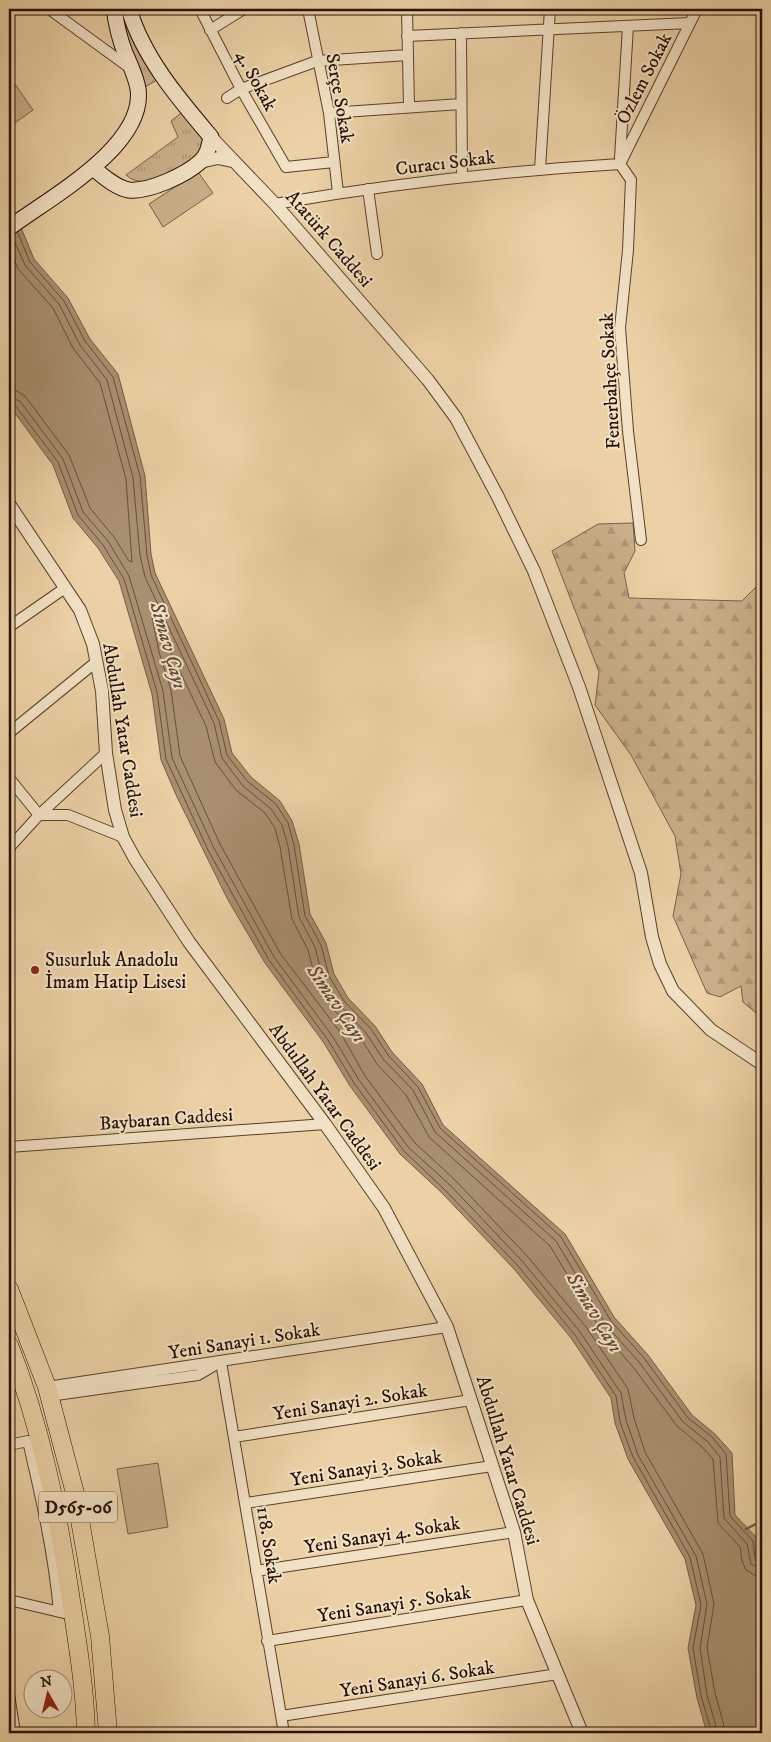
<svg xmlns="http://www.w3.org/2000/svg" width="771" height="1742" viewBox="0 0 771 1742" font-family="'IM FELL DW Pica',serif">
<style>
.grass{fill:url(#grass-tufts);stroke:#776048}
.forest{fill:url(#forest-firs);stroke:#776048}
.pitch{fill:#c9b08a;stroke:#776048}
.water{fill:#a88f6f;stroke:#745c45}
.lines{fill:none;stroke-linecap:round;stroke-linejoin:round}
.shore{stroke:#66503a;stroke-width:1}
.stream{stroke:#745c45;stroke-width:2.5}
.minor-casing{stroke:#56402d;stroke-width:12}
.tertiary-casing{stroke:#56402d;stroke-width:14}
.secondary-casing{stroke:#251005;stroke-width:17}
.trunk-casing{stroke:#251005;stroke-width:19}
.minor{stroke:#f2e1c4;stroke-width:10}
.tertiary{stroke:#f2e1c4;stroke-width:12}
.secondary{stroke:#f2e1c4;stroke-width:15}
.trunk{stroke:#ebd1a5;stroke-width:18}
.poi-dot{fill:#8f2418;stroke:#f2e1c4;stroke-width:2}
.labels{text-anchor:middle;stroke-width:4;stroke-linejoin:round;paint-order:stroke}
.shield{fill:#f2e1c4;stroke:#624f3e;stroke-width:1}
.shield-label{font-size:18px;font-weight:bold;fill:#251005}
.street-label{font-size:19px;fill:#251005;stroke:#f2e1c4}
.poi-label{font-size:19px;fill:#251005;stroke:#f2e1c4;text-anchor:start}
.water-label{font-size:20px;font-style:italic;fill:#604935;stroke:#f2e1c4}
</style>
<defs>
<pattern id="grass-tufts" width="24" height="20" patternUnits="userSpaceOnUse" patternTransform="scale(1.25)"><rect width="24" height="20" fill="#c9b08a"/><path d="M3 7l-1-3M5 7V3M7 7l1-3M15 17l-1-3M17 17v-4M19 17l1-3" fill="none" stroke="#ac9676"/></pattern>
<pattern id="forest-firs" width="22" height="20" patternUnits="userSpaceOnUse" patternTransform="scale(1.25)"><rect width="22" height="20" fill="#c9b08a"/><path d="M5 1l3.5 6h-7zM16 11l3.5 6h-7z" fill="#ac9676"/></pattern>
</defs>
<rect width="100%" height="100%" fill="#ebd1a5"/>
<filter id="stains"><feTurbulence type="fractalNoise" baseFrequency=".004" numOctaves="4"/><feColorMatrix values="0 0 0 0 .2 0 0 0 0 .09 0 0 0 0 .02 0 0 0 .5 -.17"/></filter>
<radialGradient id="worn" r=".72"><stop offset=".6" stop-color="#630" stop-opacity="0"/><stop offset="1" stop-color="#630" stop-opacity=".3"/></radialGradient>
<path class="grass" d="M117,9H123L157,80L145,87Z
M184,111L205,137L201,155C182,166 147,194 126,175L178,137L171,121Z"/>
<path class="forest" d="M633,523L635,551L624,573L629,598L742,601L762,581V1018L743,1002L741,986L720,997L707,993L673,916L681,874L675,836L631,755L595,705L599,672L552,551L598,524Z"/>
<path class="pitch" d="M15,84L33,110L12,125L9,121V88Z
M198,172L213,193L163,227L149,204Z
M158,1463L168,1527L128,1534L117,1469Z"/>
<path class="water" d="M9,203L13,208L34,259L68,298L90,339L118,374L145,476L151,554L155,573L224,719L232,753L251,777L280,801L292,821L299,844L310,914L326,943L334,974L348,998L375,1026L392,1052L422,1084L443,1125L565,1234L614,1317L648,1355L692,1415L715,1434L732,1453L735,1515L758,1539L762,1566V1733H707L697,1698L688,1648L696,1605L685,1559L628,1459L615,1423L611,1398L571,1338L514,1269L442,1193L400,1154L350,1086L324,1043L265,963L228,900L177,797L161,760L152,694L119,581L98,548L73,518L53,465L9,405Z"/>
<g class="lines">
<path class="shore" d="M18,233L30,262L64,301L85,341L113,377L140,476L147,555L151,575L219,721L227,755L247,781L276,804L288,823L294,845L305,916L321,945L329,976L344,1001L371,1029L388,1055L418,1087L440,1128L561,1237L611,1321L644,1358L688,1418L712,1437L726,1454L730,1516L753,1541L755,1559L762,1562
M12,236L25,265L59,304L80,345L107,380L133,478L140,555L145,577L214,723L222,758L243,786L271,809L282,825L288,846L299,917L315,947L323,979L339,1004L366,1033L383,1059L413,1090L435,1132L556,1241L606,1325L639,1362L683,1422L708,1442L720,1457L724,1518L747,1544L751,1564L762,1569
M9,247L18,269L53,308L73,348L100,383L126,479L132,562L129,561L114,537L90,508L69,455L25,396L17,391L9,389
M9,397L20,401L63,459L83,512L108,541L129,576L163,691L172,758L214,848L274,957L333,1037L359,1080L408,1147L450,1185L523,1262L580,1332L621,1393L626,1420L638,1455L696,1556L707,1604L700,1648L707,1695L718,1733
M9,403L15,405L58,462L78,515L103,545L124,579L157,692L166,759L208,850L269,960L328,1040L354,1083L404,1151L445,1190L518,1266L575,1335L616,1396L620,1422L633,1457L690,1557L701,1605L693,1648L701,1696L712,1733
M726,1733L715,1693L707,1648L714,1604L703,1554L645,1452L634,1418L628,1389L586,1327L528,1257L455,1180L414,1142L365,1076L340,1032L280,953L220,844L180,756L171,690L159,652L152,618L155,619L206,726L215,762L236,790L265,813L275,828L280,847L292,919L308,950L316,981L332,1008L360,1037L377,1064L406,1095L429,1137L550,1246L600,1329L633,1367L677,1426L702,1447L713,1459L718,1523L740,1547L742,1561L746,1570L754,1575L762,1576"/>
<path class="stream" d="M746,1529L762,1521"/>
<g class="minor-casing">
<path id="minor" d="M49,9L130,68
M200,9L241,89L286,167L334,162
M308,9L329,113L338,193
M407,9L409,106
M210,30L244,9
M461,33L462,177
M407,36L690,23
M227,98L241,89L317,61L408,55
M329,113L461,104
M620,158L628,26
M620,164L631,180L628,250L620,328L628,431L641,540
M620,164L697,9
M540,169L550,9
M368,189L377,254
M275,204C389,184 504,171 620,164
M9,627L65,588
M9,733L96,662
M9,778L39,815H68L123,837
M9,848L39,815L106,753
M9,1147L325,1124
M221,1362L284,1733
M47,1387L447,1327
M49,1396L198,1375L215,1365
M234,1437L471,1400
M9,1445L28,1441C41,1497 54,1554 59,1612
M246,1503L492,1466
M256,1571L514,1532
M9,1600L64,1613
M267,1641L527,1600
M9,1694L15,1733
M281,1716L558,1674"/>
</g>
<g class="tertiary-casing">
<path id="tertiary" d="M211,137L275,204L428,380L456,418L498,497L534,571L579,687L641,873L652,937L660,964L673,991L711,1030L762,1064
M200,162L218,158L232,161
M9,504L80,610L93,644L102,691L106,753L115,810L123,837L135,859L189,942L325,1124L384,1208L447,1327L514,1532L527,1600L582,1733"/>
</g>
<g class="secondary-casing">
<path id="secondary" d="M93,168C103,176 116,188 129,190C149,192 186,175 201,161C208,154 209,146 211,137C178,98 143,57 129,9
M9,228C49,198 146,146 138,89C136,77 130,64 125,53C120,40 116,23 114,9"/>
</g>
<g class="trunk-casing">
<path id="trunk" d="M9,1289L47,1387L76,1497L100,1636L108,1733
M9,1345C41,1426 57,1508 70,1594C77,1640 85,1687 86,1733"/>
</g>
<use href="#minor" class="minor"/>
<use href="#tertiary" class="tertiary"/>
<use href="#secondary" class="secondary"/>
<use href="#trunk" class="trunk"/>
</g>
<circle class="poi-dot" cx="35" cy="970" r="5"/>
<g class="labels">
<rect class="shield" x="39" y="1491.5" width="78" height="31" rx="4"/>
<g class="shield-label">
<text x="78" y="1513">D565-06</text>
</g>
<g class="street-label">
<text transform="translate(643 78) rotate(-63)" y="7">Özlem Sokak</text>
<text transform="translate(257 80) rotate(61)" y="7">4. Sokak</text>
<text transform="translate(341 98) rotate(80)" y="7">Serçe Sokak</text>
<text transform="translate(445 162) rotate(-7)" y="7">Curacı Sokak</text>
<text transform="translate(330 238) rotate(49)" y="7">Atatürk Caddesi</text>
<text transform="translate(609 381) rotate(-93)" y="7">Fenerbahçe Sokak</text>
<text transform="translate(124 730) rotate(81)" y="7">Abdullah Yatar Caddesi</text>
<text transform="translate(326 1096) rotate(54)" y="7">Abdullah Yatar Caddesi</text>
<text transform="translate(166 1118) rotate(-4)" y="7">Baybaran Caddesi</text>
<text transform="translate(244 1340) rotate(-9)" y="7">Yeni Sanayi 1. Sokak</text>
<text transform="translate(350 1401) rotate(-9)" y="7">Yeni Sanayi 2. Sokak</text>
<text transform="translate(509 1460) rotate(73)" y="7">Abdullah Yatar Caddesi</text>
<text transform="translate(366 1467) rotate(-9)" y="7">Yeni Sanayi 3. Sokak</text>
<text transform="translate(382 1534) rotate(-9)" y="7">Yeni Sanayi 4. Sokak</text>
<text transform="translate(270 1545) rotate(81)" y="7">118. Sokak</text>
<text transform="translate(394 1603) rotate(-9)" y="7">Yeni Sanayi 5. Sokak</text>
<text transform="translate(417 1678) rotate(-9)" y="7">Yeni Sanayi 6. Sokak</text>
</g>
<g class="poi-label">
<text x="45" y="966">Susurluk Anadolu<tspan x="45" dy="22">İmam Hatip Lisesi</tspan></text>
</g>
<g class="water-label">
<text transform="translate(169 645) rotate(74)" y="7">Simav Çayı</text>
<text transform="translate(337 1003) rotate(56)" y="7">Simav Çayı</text>
<text transform="translate(595 1312) rotate(59)" y="7">Simav Çayı</text>
</g>
</g>
<rect width="771" height="1742" fill="none" stroke="#ebd1a5" stroke-width="30"/>
<rect x="10" y="10" width="751" height="1722" fill="none" stroke="#251005" stroke-width="2.5"/>
<rect x="15" y="15" width="741" height="1712" fill="none" stroke="#251005"/>
<g transform="translate(48 1694) rotate(352)"><circle r="24" fill="#f2e1c4" stroke="#a08d78"/>
<path d="M0-4L9 19L0 12L-9 19Z" fill="#8f2418"/>
<text y="-8" font-size="14" font-weight="bold" text-anchor="middle" fill="#251005">N</text>
</g>
<rect width="100%" height="100%" filter="url(#stains)"/>
<rect width="100%" height="100%" fill="url(#worn)"/>
</svg>
